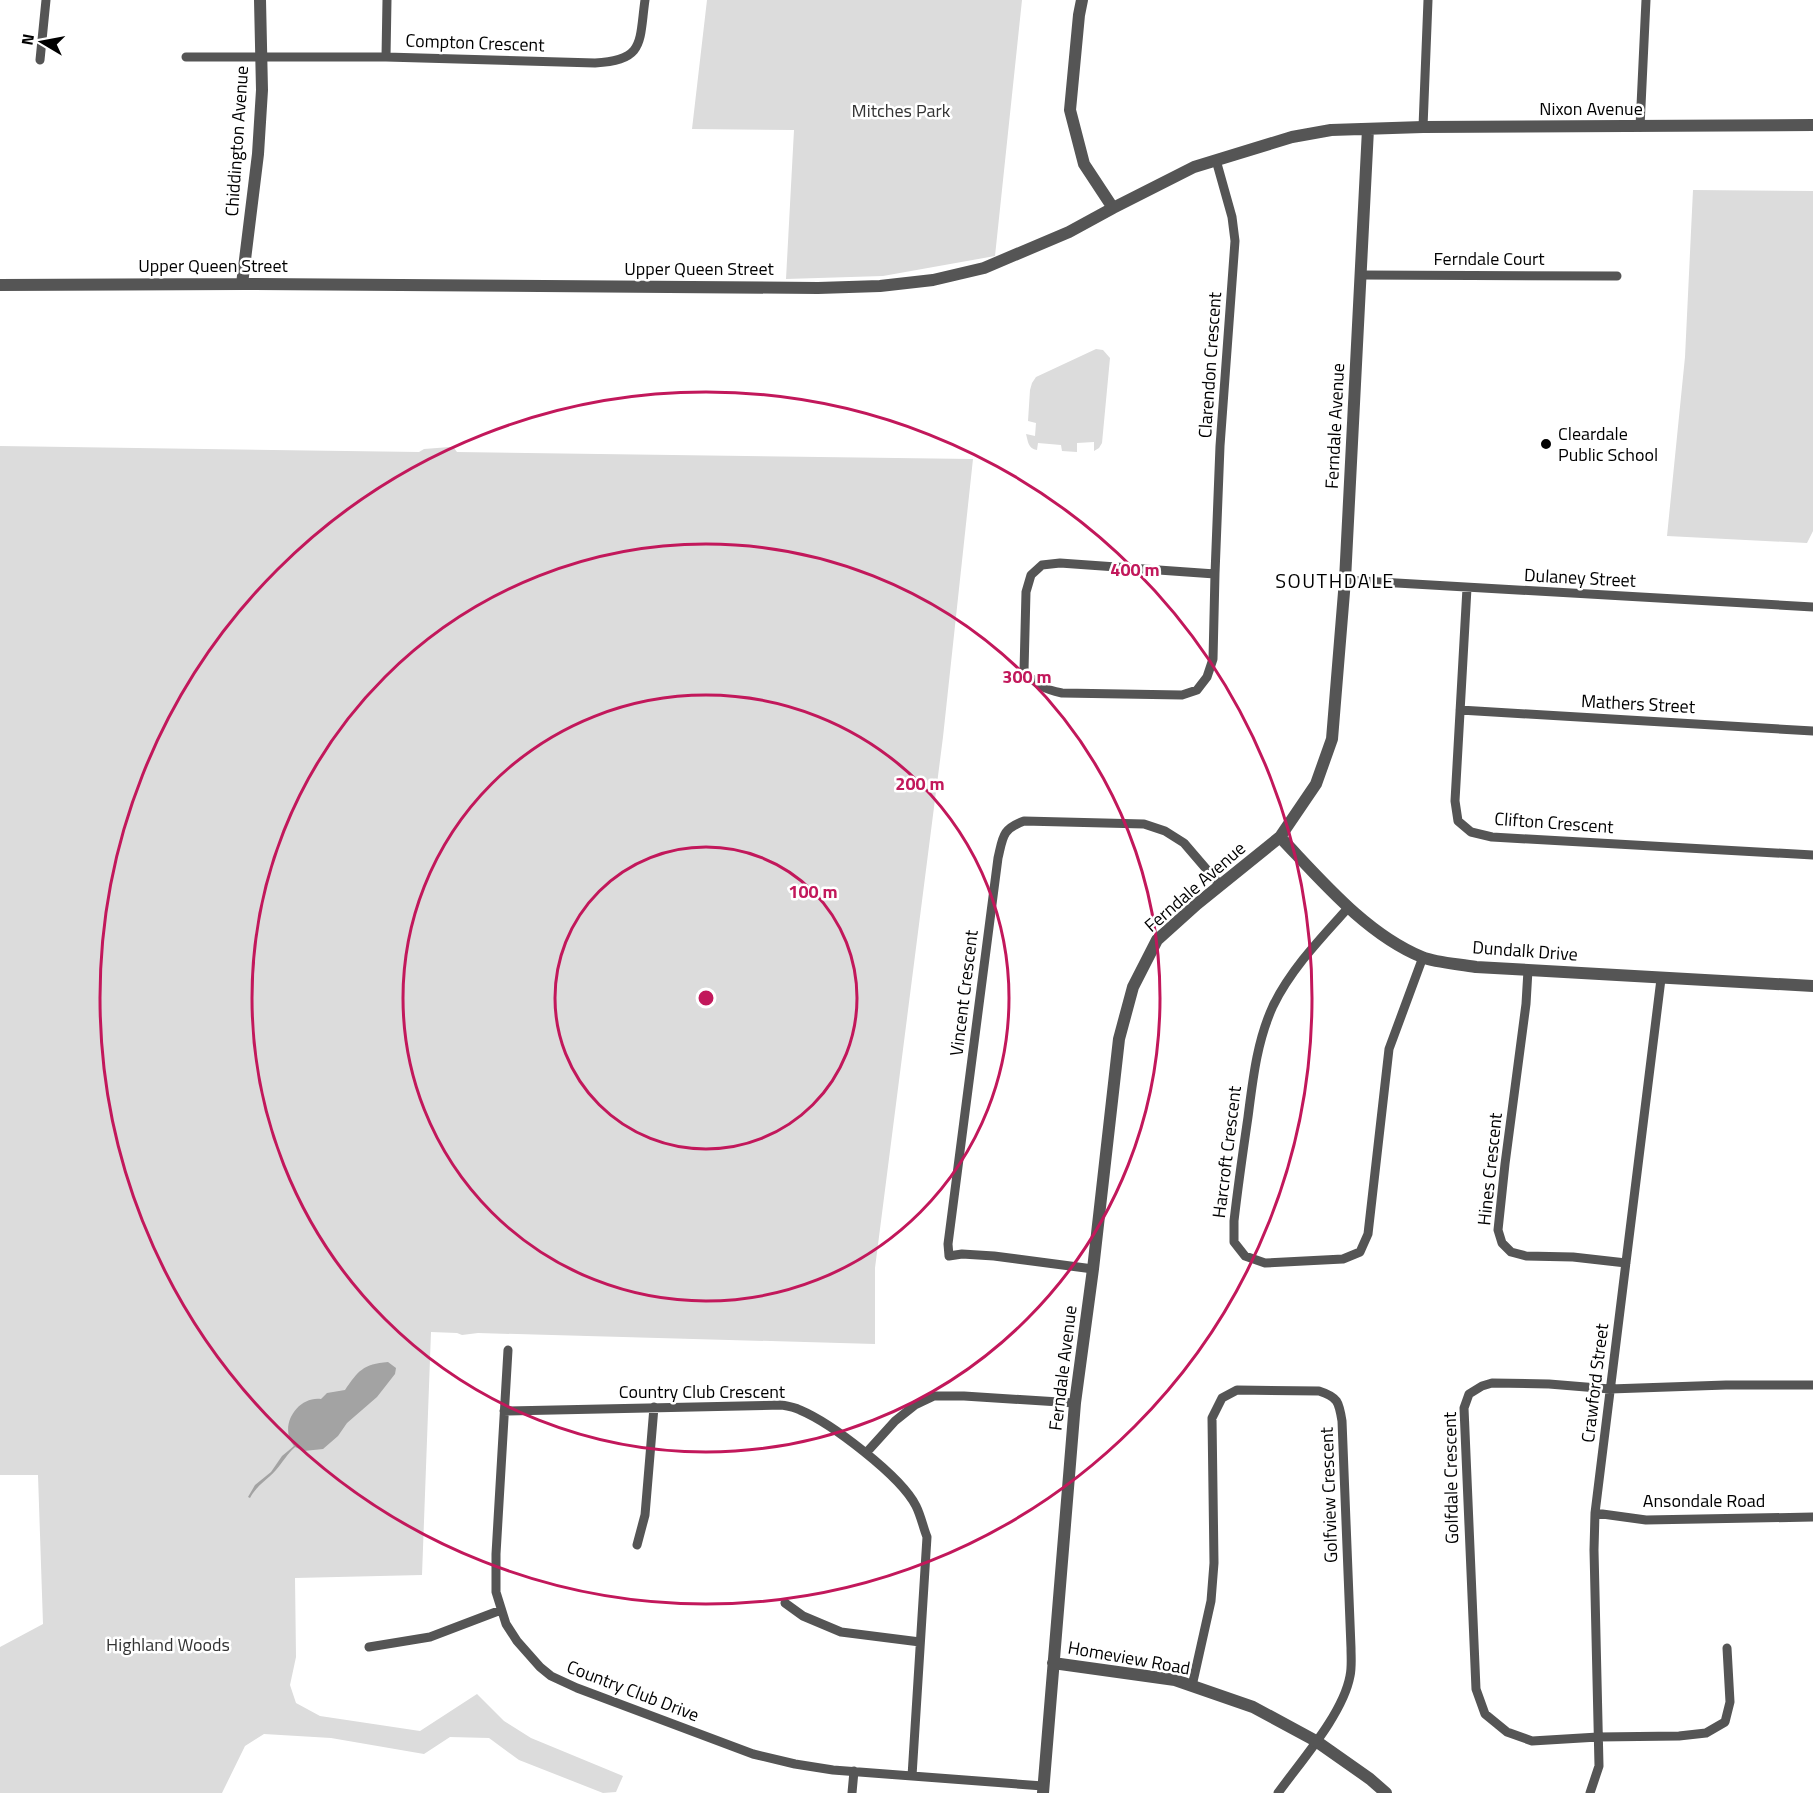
<svg xmlns="http://www.w3.org/2000/svg" width="1813" height="1793" viewBox="0 0 1813 1793" font-family="'Titillium Web',sans-serif">
<style>
.green{fill:#dcdcdc}
.water{fill:#a3a3a3}
.lines{fill:none;stroke-linecap:round;stroke-linejoin:round}
.minor{stroke:#555;stroke-width:9}
.tertiary{stroke:#555;stroke-width:12}
.ring{fill:none;stroke:#c2185b;stroke-width:3}
.poi-dot{fill:#000;stroke:#fff;stroke-width:2}
.labels{text-anchor:middle;stroke-width:5;stroke-linejoin:round;paint-order:stroke}
.street-label{font-size:18px;fill:#000;stroke:#fff}
.park-label{font-size:18px;fill:#333;stroke:#fff}
.poi-label{font-size:18px;fill:#000;stroke:#fff;text-anchor:start}
.neighbourhood-label{font-size:20px;letter-spacing:1.5px;fill:#000;stroke:#fff}
.centre{fill:#c2185b;stroke:#fff;stroke-width:3}
.ring-label{font-size:18px;text-anchor:middle;font-weight:bold;fill:#c2185b;stroke:#fff;stroke-width:5;stroke-linejoin:round;paint-order:stroke}
</style>
<rect width="100%" height="100%" fill="#fff"/>
<path class="green" d="M707,0H1022L995,256L883,276L786,279L794,130L692,129Z
M1693,190L1813,191V531L1807,543L1667,536L1685,357Z
M1096,349L1103,350L1110,358L1102,443L1099,448L1094,451V442L1077,443V452L1062,451L1061,445L1038,443L1037,450C1028,449 1028,441 1026,434L1035,436L1036,423L1028,421L1030,390L1032,383L1036,377Z
M0,446L419,452L424,449L450,447L454,448L457,452L973,459L943,737L875,1268V1344L478,1333L462,1335L457,1333L431,1332L422,1575L295,1578L296,1657L290,1685L296,1703L320,1716L420,1731L477,1694L504,1721L531,1738L623,1776L616,1792L603,1793L519,1760L489,1738L450,1737L424,1754L331,1738L264,1734L245,1746L222,1793H0V1647L43,1624L38,1475H0Z"/>
<path class="water" d="M388,1362L396,1368L395,1374L377,1397L347,1423L338,1436L323,1449L304,1451L295,1447C287,1454 283,1462 276,1470C267,1480 257,1485 250,1498L248,1497L255,1485L271,1472L282,1456L294,1446C278,1427 297,1396 321,1399L327,1393L345,1390C358,1371 363,1364 388,1362Z"/>
<g class="lines">
<path class="minor" d="M186,57H386L595,63C645,60 639,43 645,0
M386,57L387,0
M40,60L46,0
M1423,127L1428,0
M1640,127L1646,0
M1361,275L1617,276
M1215,574L1060,563L1042,565L1031,575L1026,592L1024,671C1037,685 1043,689 1062,693L1182,695L1197,690L1207,677L1213,659L1215,574L1220,446L1235,241L1232,217L1216,160
M1345,580L1813,607
M1467,588L1455,801L1458,821L1471,832L1492,837L1813,855
M1460,710L1813,731
M1348,908C1321,938 1291,969 1273,1006C1257,1041 1253,1078 1248,1117C1243,1151 1238,1186 1234,1221V1242L1245,1256L1265,1263L1343,1259L1360,1252L1368,1234L1389,1049L1423,957
M1528,970L1526,1004L1505,1164L1498,1230L1502,1243L1511,1252L1526,1256L1573,1257L1626,1263
M1093,1269L994,1256L962,1254L949,1256L948,1244L998,858C1003,837 1002,829 1024,821L1144,824L1165,831L1184,843L1220,885
M508,1350L496,1554V1592L506,1624L517,1641L540,1667L551,1676L577,1688L753,1754L795,1764L833,1770L1043,1786
M504,1411L782,1405C788,1406 794,1407 800,1410C831,1423 901,1476 916,1506C921,1516 923,1527 927,1537L912,1776
M866,1453L895,1421L915,1405L934,1396H964L1075,1403
M1595,1513L1646,1520L1813,1517
M637,1545L645,1515L654,1407
M785,1603L803,1616L841,1632L920,1642
M369,1647L430,1637L501,1610
M1727,1648L1730,1702L1725,1722L1706,1733L1679,1736L1598,1737L1532,1741L1507,1732L1485,1714L1476,1689L1464,1408L1469,1394L1482,1386L1492,1383L1549,1384L1610,1389L1726,1385H1813
M1192,1686L1211,1601L1214,1563L1212,1418L1222,1398L1237,1390L1319,1391C1338,1397 1339,1402 1342,1421L1351,1648C1351,1657 1352,1667 1350,1676C1343,1714 1301,1761 1278,1793
M852,1793L854,1771
M1590,1793L1599,1766L1594,1550L1595,1513L1661,979"/>
<path class="tertiary" d="M1082,0L1079,15L1070,110L1084,164L1113,208
M242,284L258,154L262,90L260,0
M0,285L242,284L818,288L880,286L933,280L984,268L1069,232L1113,208L1194,167L1292,137L1331,130L1423,127L1813,125
M1280,837C1321,880 1366,934 1422,957C1437,963 1460,964 1476,967L1813,986
M1053,1663L1175,1680L1253,1707L1316,1741L1370,1779L1386,1793
M1043,1793L1075,1403L1093,1269L1119,1039L1133,987L1157,940L1197,904L1280,837L1316,784L1332,739L1345,580L1368,129"/>
</g>
<g class="ring">
<circle cx="706" cy="998" r="151"/>
<circle cx="706" cy="998" r="303"/>
<circle cx="706" cy="998" r="454"/>
<circle cx="706" cy="998" r="606"/>
</g>
<circle class="poi-dot" cx="1546" cy="444" r="6"/>
<g class="labels">
<g class="street-label">
<text transform="translate(475 43) rotate(2)" y="6">Compton Crescent</text>
<text x="1591" y="115">Nixon Avenue</text>
<text transform="translate(237 141) rotate(-86)" y="6">Chiddington Avenue</text>
<text x="1489" y="265">Ferndale Court</text>
<text x="213" y="272">Upper Queen Street</text>
<text x="699" y="275">Upper Queen Street</text>
<text transform="translate(1210 365) rotate(-86)" y="6">Clarendon Crescent</text>
<text transform="translate(1335 426) rotate(-87)" y="6">Ferndale Avenue</text>
<text transform="translate(1580 578) rotate(3)" y="6">Dulaney Street</text>
<text transform="translate(1638 704) rotate(3)" y="6">Mathers Street</text>
<text transform="translate(1554 823) rotate(4)" y="6">Clifton Crescent</text>
<text transform="translate(1195 887) rotate(-41)" y="6">Ferndale Avenue</text>
<text transform="translate(1525 951) rotate(4)" y="6">Dundalk Drive</text>
<text transform="translate(964 993) rotate(-83)" y="6">Vincent Crescent</text>
<text transform="translate(1227 1152) rotate(-83)" y="6">Harcroft Crescent</text>
<text transform="translate(1490 1169) rotate(-84)" y="6">Hines Crescent</text>
<text transform="translate(1063 1368) rotate(-83)" y="6">Ferndale Avenue</text>
<text transform="translate(1595 1383) rotate(-83)" y="6">Crawford Street</text>
<text x="702" y="1398">Country Club Crescent</text>
<text transform="translate(1451 1478) rotate(-91)" y="6">Golfdale Crescent</text>
<text transform="translate(1329 1495) rotate(-92)" y="6">Golfview Crescent</text>
<text x="1704" y="1507">Ansondale Road</text>
<text transform="translate(1129 1658) rotate(10)" y="6">Homeview Road</text>
<text transform="translate(633 1691) rotate(21)" y="6">Country Club Drive</text>
</g>
<g class="park-label">
<text x="901" y="117">Mitches Park</text>
<text x="168" y="1651">Highland Woods</text>
</g>
<g class="poi-label">
<text x="1558" y="440">Cleardale<tspan x="1558" dy="21">Public School</tspan></text>
</g>
<g class="neighbourhood-label">
<text x="1335" y="588">SOUTHDALE</text>
</g>
</g>
<circle cx="706" cy="998" r="9" class="centre"/>
<g class="ring-label">
<text x="1135" y="576">400 m</text>
<text x="1027" y="683">300 m</text>
<text x="920" y="790">200 m</text>
<text x="813" y="898">100 m</text>
</g>
<g transform="translate(42 42) rotate(280)" stroke="#ffffff" stroke-width="4.5" paint-order="stroke">
<path d="M0-4.5L10 22L0 15L-10 22Z" fill="#000000"/>
<text y="-9" font-size="16" font-weight="bold" text-anchor="middle" fill="#000000">N</text>
</g>
</svg>
